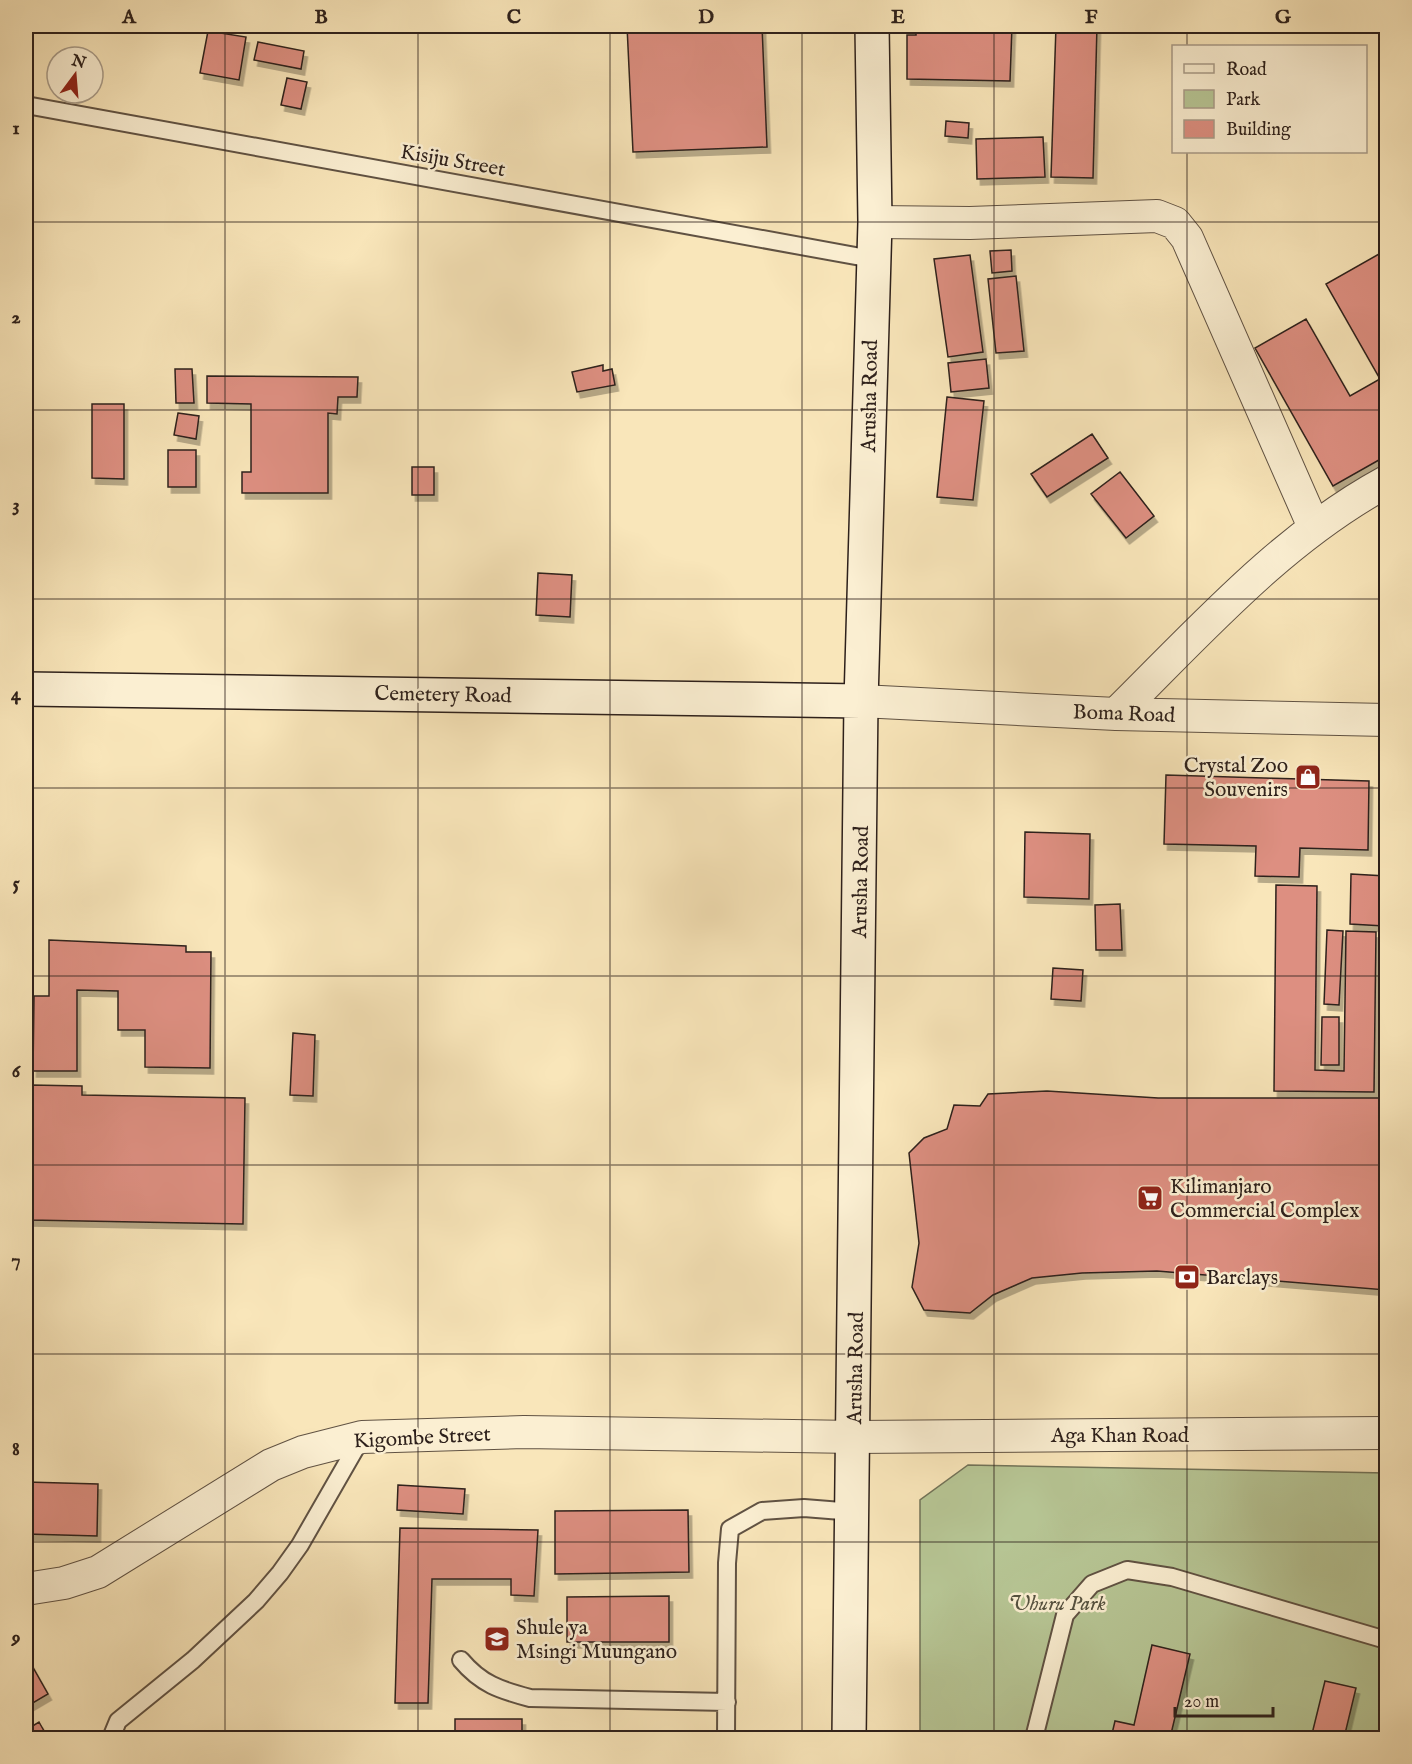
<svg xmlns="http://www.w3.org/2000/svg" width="1412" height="1764" viewBox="0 0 1412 1764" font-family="'IM FELL English',serif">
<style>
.green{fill:#b7c695;stroke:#727358;stroke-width:1.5}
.building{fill:#dd8f81;stroke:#2d201b;stroke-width:1.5;filter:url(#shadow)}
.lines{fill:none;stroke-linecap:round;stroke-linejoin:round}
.lane-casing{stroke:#605243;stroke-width:20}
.street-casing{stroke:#605243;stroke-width:34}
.secondary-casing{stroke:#2d201b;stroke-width:36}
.lane{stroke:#fbefd2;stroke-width:16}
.street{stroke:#fbefd2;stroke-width:32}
.secondary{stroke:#fbefd2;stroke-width:33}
.grid{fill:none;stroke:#2d201b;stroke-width:1.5;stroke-opacity:0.55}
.labels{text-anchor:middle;stroke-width:5;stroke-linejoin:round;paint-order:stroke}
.street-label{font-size:21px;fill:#2d201b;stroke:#fbefd2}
.poi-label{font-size:21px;fill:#2d201b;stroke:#fbefd2;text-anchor:start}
.park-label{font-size:21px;font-style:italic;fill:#565240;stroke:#fbefd2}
.neatline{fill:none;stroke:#2d201b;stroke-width:2}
.grid-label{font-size:20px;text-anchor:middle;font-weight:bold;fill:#2d201b}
</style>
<defs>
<filter id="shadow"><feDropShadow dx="3.5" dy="6" stdDeviation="0" flood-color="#0004"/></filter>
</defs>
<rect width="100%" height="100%" fill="#f9e6ba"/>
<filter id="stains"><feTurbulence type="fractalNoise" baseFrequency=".00333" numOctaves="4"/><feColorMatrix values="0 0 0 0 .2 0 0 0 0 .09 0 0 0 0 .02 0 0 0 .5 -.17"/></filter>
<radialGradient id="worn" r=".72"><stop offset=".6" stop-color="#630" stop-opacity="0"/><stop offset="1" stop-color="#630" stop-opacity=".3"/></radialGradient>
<path class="green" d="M968,1465L1386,1473V1738H920V1500Z"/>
<path class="building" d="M627,26H762L767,147L633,152Z
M916,26H1012L1010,81L907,79V35H916Z
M1056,26H1097L1093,178L1051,177Z
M208,31L246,37L239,80L200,73Z
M258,42L304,51L301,69L254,60Z
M287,78L307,82L301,109L281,105Z
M946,121L969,123L968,138L945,136Z
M1043,137L1045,177L977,179L976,139Z
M1011,250L1012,271L992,273L990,251Z
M1386,250V456L1333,486L1255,348L1306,319L1350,396L1380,379L1326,284Z
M970,255L983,352L948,357L934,259Z
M1016,276L1024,351L996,353L988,279Z
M986,359L989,388L951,392L948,363Z
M603,365V371L612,369L615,385L577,392L572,372Z
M175,369H192L194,403H176Z
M207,376L358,377L357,397H338L337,414L328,413V493H242V472H251V404L207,403Z
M947,397L984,401L973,500L937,497Z
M92,404H124V479L92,478Z
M178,413L199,416L196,439L174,435Z
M1092,434L1108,458L1047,497L1031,474Z
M168,450H196V487H168Z
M412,467H434V495H412Z
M1120,472L1154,516L1126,538L1091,494Z
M538,573L572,575L570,617L536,615Z
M1166,775L1369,781L1368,850L1300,848L1299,877L1255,876L1256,846L1164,844Z
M1025,832L1090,834L1089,899L1024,897Z
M1351,874L1386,876L1384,926L1350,924Z
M1276,885L1317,886L1315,1070L1344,1071L1346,931L1376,932L1374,1092L1274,1091Z
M1120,904L1122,950H1096L1095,905Z
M1327,930L1343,931L1339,1005L1324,1004Z
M49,940L186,946V952H211L210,1068L145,1067V1030H118V991L77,990V1071H33L34,996H49Z
M1053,968L1083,970L1081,1001L1051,999Z
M1322,1017H1339V1065H1321Z
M293,1033L315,1035L313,1096L290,1095Z
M31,1085L82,1086V1095L245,1098L243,1224L29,1220Z
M1047,1091L1158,1098H1386V1290L1157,1271L1082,1273L1032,1278L993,1295L970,1313L924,1310L912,1287L919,1243L909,1153L924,1138L947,1129L954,1105L980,1106L988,1094Z
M26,1482L98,1484L97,1536L26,1534Z
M398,1485L465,1489L463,1514L397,1510Z
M688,1510L689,1572L555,1574V1511Z
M400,1528L538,1530L534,1596L511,1595V1579H432L428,1703H395Z
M669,1596V1642H567V1597Z
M1152,1645L1190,1654L1171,1734L1189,1738H1111L1115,1721L1134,1725Z
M26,1655L48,1694L26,1707Z
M1325,1681L1356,1688L1344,1738H1311Z
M455,1719H522V1731H539V1738H436V1733H455Z
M39,1722L48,1738H26V1730Z"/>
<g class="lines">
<g class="lane-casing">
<path id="lane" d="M26,105L872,259
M461,1660C481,1684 500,1690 530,1698L727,1702
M111,1738L118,1721L193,1660L256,1601L280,1573L300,1545L362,1437
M726,1738L727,1563L730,1529L762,1511L804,1508L854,1512
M1034,1738L1065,1615L1092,1584L1127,1570L1172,1577L1386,1640"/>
</g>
<g class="street-casing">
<path id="street" d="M875,222L970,223L1157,216L1175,223L1187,238L1314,527
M861,701L1116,714L1386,720
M1116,714C1201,630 1281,539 1386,482
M26,1589L64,1583L98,1572L271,1465L303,1452L362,1437L524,1432L854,1437L1386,1433"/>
</g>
<g class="secondary-casing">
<path id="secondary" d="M26,689L861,701
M849,1738L861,701L875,222L872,26"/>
</g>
<use href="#lane" class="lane"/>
<use href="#street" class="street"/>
<use href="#secondary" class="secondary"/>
</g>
<path class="grid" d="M225,26V1738M418,26V1738M610,26V1738M802,26V1738M994,26V1738M1187,26V46M1187,152V1738M26,222H1386M26,410H1386M26,599H1386M26,788H1386M26,976H1386M26,1165H1386M26,1354H1386M26,1542H1386"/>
<defs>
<g id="shop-square" transform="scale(1.35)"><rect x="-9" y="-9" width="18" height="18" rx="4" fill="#8f2418" stroke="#fbefd2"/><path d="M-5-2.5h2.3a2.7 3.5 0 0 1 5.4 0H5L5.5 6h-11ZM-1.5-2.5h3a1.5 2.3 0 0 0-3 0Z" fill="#fff"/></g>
<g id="supermarket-square" transform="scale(1.35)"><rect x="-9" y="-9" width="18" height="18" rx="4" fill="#8f2418" stroke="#fbefd2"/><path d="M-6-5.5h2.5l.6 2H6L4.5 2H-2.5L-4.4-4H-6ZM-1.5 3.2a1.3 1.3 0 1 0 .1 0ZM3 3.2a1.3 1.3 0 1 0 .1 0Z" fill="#fff"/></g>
<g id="bank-square" transform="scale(1.35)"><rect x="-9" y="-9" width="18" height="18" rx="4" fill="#8f2418" stroke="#fbefd2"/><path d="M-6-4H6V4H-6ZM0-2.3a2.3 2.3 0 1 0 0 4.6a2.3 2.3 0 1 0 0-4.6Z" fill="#fff"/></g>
<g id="school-square" transform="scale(1.35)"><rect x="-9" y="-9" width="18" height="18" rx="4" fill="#8f2418" stroke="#fbefd2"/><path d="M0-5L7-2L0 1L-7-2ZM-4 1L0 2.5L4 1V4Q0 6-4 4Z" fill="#fff"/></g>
</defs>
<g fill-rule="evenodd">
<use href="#shop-square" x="1308" y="777"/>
<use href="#supermarket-square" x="1150" y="1198"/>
<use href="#bank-square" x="1187" y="1277"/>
<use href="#school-square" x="497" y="1639"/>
</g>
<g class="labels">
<g class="street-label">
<text transform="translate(453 160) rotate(10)" y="7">Kisiju Street</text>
<text transform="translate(869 396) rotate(-89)" y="7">Arusha Road</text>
<text transform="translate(443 694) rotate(1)" y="7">Cemetery Road</text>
<text transform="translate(1124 713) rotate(2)" y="7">Boma Road</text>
<text transform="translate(860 882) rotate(-89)" y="7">Arusha Road</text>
<text transform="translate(855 1368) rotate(-89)" y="7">Arusha Road</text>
<text x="1120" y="1442">Aga Khan Road</text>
<text transform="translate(422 1437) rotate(-3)" y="7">Kigombe Street</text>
</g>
<g class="poi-label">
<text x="1288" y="772" text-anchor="end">Crystal Zoo<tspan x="1288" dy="24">Souvenirs</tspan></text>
<text x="1170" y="1193">Kilimanjaro<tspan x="1170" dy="24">Commercial Complex</tspan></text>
<text x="1206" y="1284">Barclays</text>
<text x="516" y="1634">Shule ya<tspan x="516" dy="24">Msingi Muungano</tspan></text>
</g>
<g class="park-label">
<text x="1057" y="1610">Uhuru Park</text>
</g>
</g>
<rect width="1412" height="1764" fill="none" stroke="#f9e6ba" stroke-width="66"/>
<rect x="1172" y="45" width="195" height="108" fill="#fbefd2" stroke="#a99c89" stroke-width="1.5"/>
<rect x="1184" y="64" width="30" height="9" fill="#fbefd2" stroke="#a99c89" stroke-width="1.5"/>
<text x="1226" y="75" font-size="18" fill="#2d201b">Road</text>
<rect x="1184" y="90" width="30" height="18" fill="#b7c695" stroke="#a99c89" stroke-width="1.5"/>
<text x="1226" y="105" font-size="18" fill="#2d201b">Park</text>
<rect x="1184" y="120" width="30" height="18" fill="#dd8f81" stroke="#a99c89" stroke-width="1.5"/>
<text x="1226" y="135" font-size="18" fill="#2d201b">Building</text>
<g transform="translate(75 75) rotate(16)"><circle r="28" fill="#fbefd2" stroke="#a99c89" stroke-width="1.5"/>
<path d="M0-4.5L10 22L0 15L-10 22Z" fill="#8f2418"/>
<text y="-9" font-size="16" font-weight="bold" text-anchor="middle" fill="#2d201b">N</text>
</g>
<path d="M1175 1707v9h98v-9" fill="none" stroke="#2d201b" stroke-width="3"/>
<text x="1184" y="1707" font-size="18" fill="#2d201b" stroke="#fbefd2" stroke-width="4.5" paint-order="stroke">20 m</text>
<rect x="33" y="33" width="1346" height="1698" class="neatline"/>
<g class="grid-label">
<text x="129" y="23">A</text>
<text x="321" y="23">B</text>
<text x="514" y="23">C</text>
<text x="706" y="23">D</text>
<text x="898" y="23">E</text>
<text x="1091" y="23">F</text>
<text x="1283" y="23">G</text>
<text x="16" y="134">1</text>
<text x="16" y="323">2</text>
<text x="16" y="511">3</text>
<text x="16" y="700">4</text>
<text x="16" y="889">5</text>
<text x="16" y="1077">6</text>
<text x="16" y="1266">7</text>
<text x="16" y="1455">8</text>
<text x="16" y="1643">9</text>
</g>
<rect width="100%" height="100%" filter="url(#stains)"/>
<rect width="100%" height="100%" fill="url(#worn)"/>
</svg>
